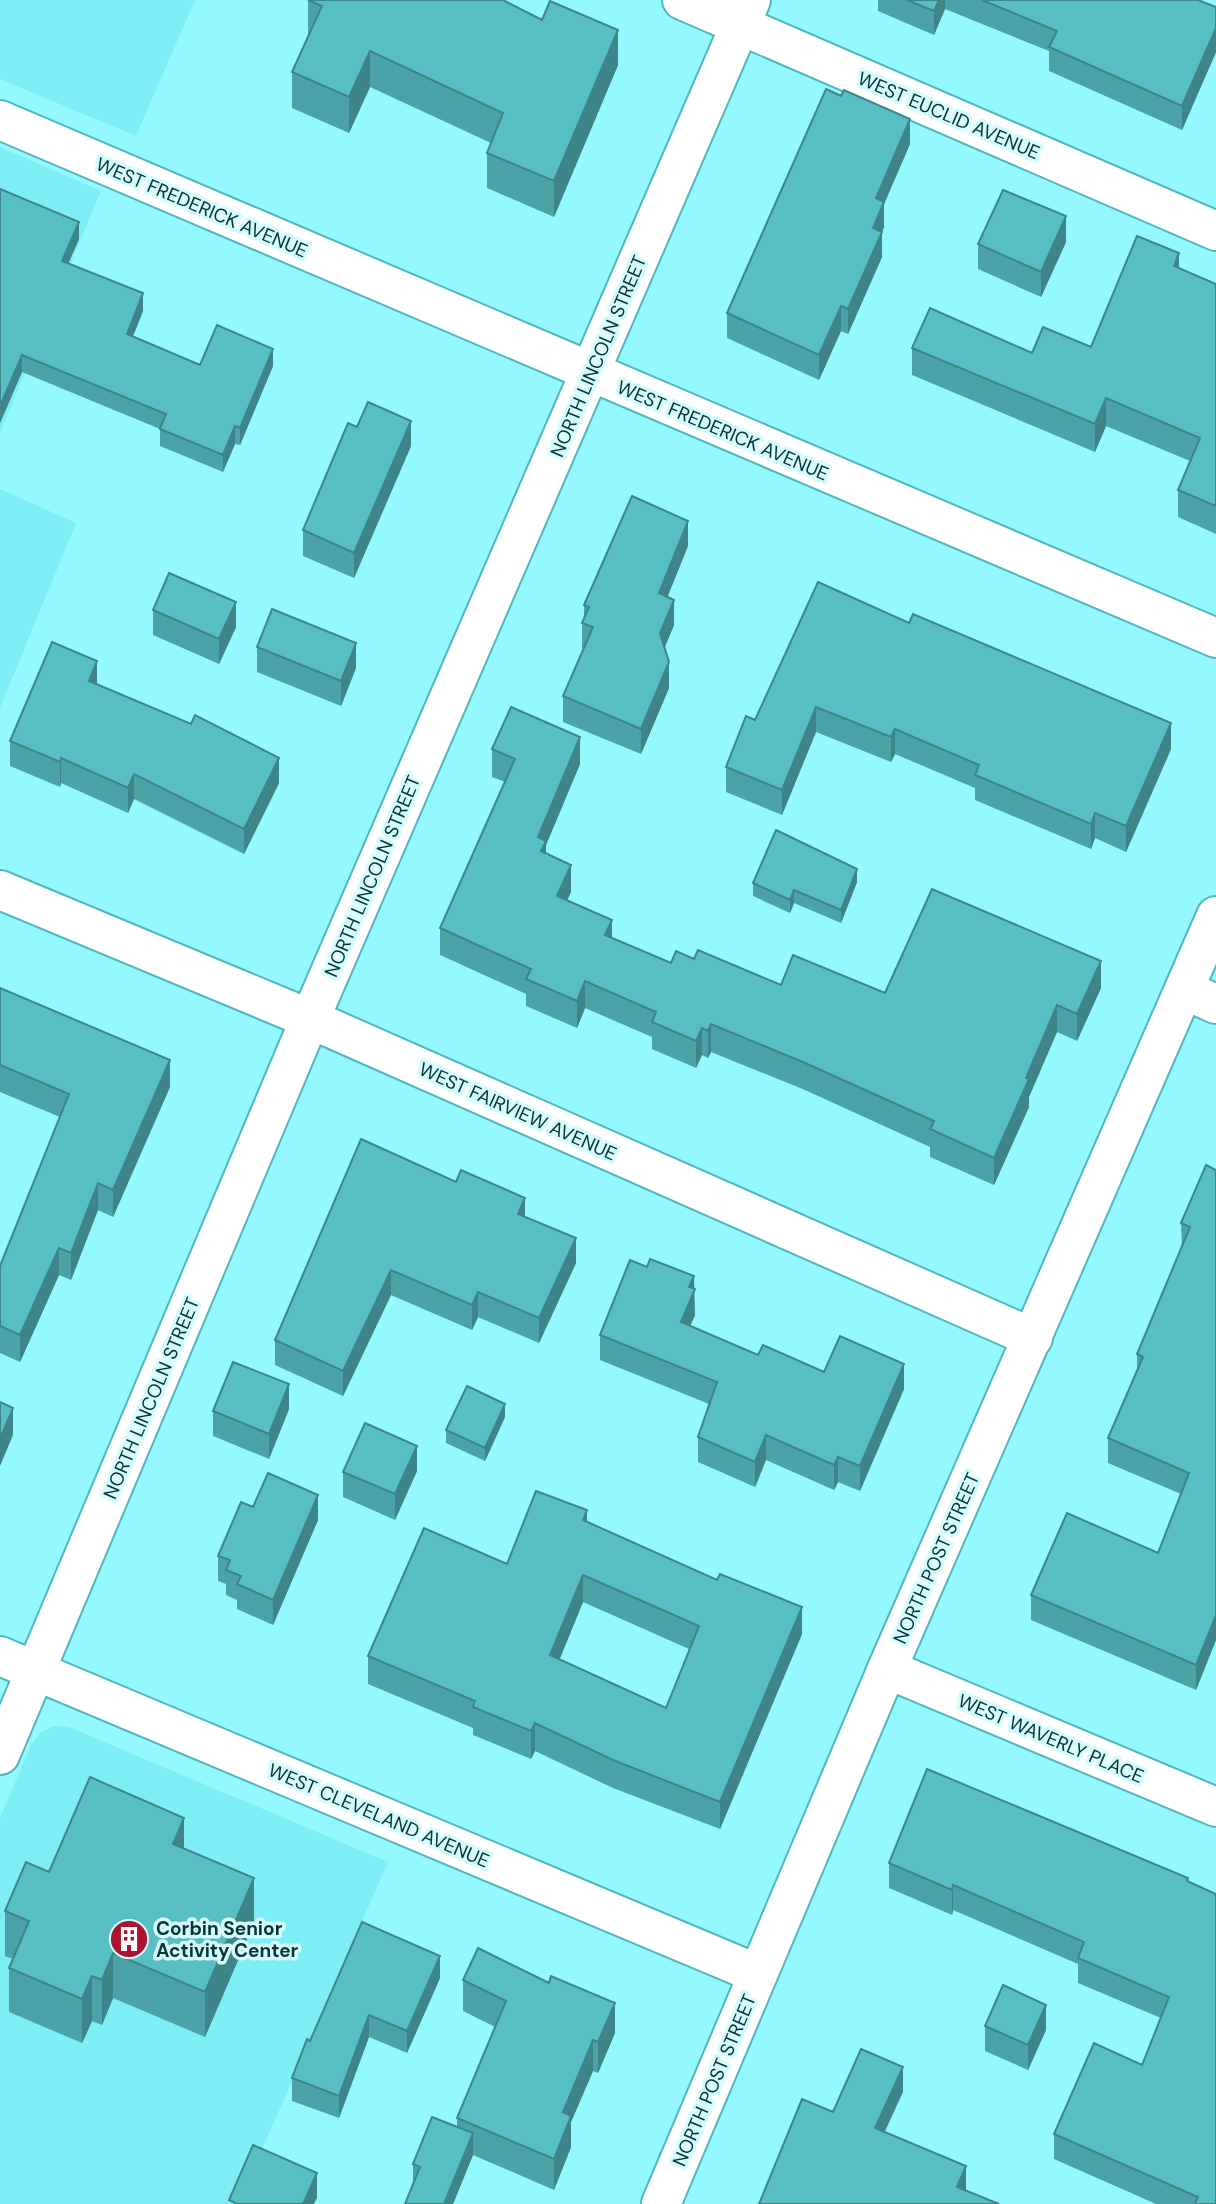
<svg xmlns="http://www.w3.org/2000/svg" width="1216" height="2204" viewBox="0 0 1216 2204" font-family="'DM Sans',sans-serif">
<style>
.built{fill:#7ceef4}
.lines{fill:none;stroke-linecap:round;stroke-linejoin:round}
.street-casing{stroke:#51b7bc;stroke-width:42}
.secondary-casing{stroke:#51b7bc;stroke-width:42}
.street{stroke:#fff;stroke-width:38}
.secondary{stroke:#fff;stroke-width:38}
.wall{fill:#4ba3a8;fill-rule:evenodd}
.shaded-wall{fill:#3d8588}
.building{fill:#57bec3;stroke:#3d8588;stroke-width:2;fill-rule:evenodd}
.labels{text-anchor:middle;stroke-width:7;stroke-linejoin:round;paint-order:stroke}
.street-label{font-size:19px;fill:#063537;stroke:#d6fbfc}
.poi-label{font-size:19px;font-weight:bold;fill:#063537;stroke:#d6fbfc;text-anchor:start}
</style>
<rect width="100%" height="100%" fill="#94f9fe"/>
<path class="built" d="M0,0H195L136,136L0,79Z
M0,147L101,191L0,433Z
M0,489L76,523L0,708Z
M53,1726L69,1727L388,1862L238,2204H0V1818L31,1745L40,1733Z"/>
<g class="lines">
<g class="street-casing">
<path id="street" d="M682,0L1216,231
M0,120L1216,638
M0,890L310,1019L1033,1338
M1184,990L1216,1004
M0,1656L758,1974
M887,1669L1216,1807
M0,1755L310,1019L751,0"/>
</g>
<g class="secondary-casing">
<path id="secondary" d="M661,2204L887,1669L1216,916"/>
</g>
<use href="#street" class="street"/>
<use href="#secondary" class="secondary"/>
</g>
<path class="wall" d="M308,0L618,65L554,217L487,188V153L491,143L370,87L349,133L292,108V72L308,36Z
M878,0H1198L1216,7V52L1182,130L1049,71V51L945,9L934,35L878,11Z
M910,144L884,204V227L882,232V257L848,334L841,331L819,380L727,338V313Z
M0,189L79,239L68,264L143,311L133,336L200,365L273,366L240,445L235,444L223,472L160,446V429L22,372L0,423Z
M1066,242L1041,297L978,269V244Z
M1179,268L1216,284V534L1178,517V490L1190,461L1106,426L1095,452L912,375V348L1032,353L1091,347Z
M411,446L354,578L303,556V530Z
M688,546L667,597L674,625L664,648L669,688L641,754L563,722V696L584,648H582V623L584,619V605Z
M818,582L1171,749L1126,852L1095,838L1091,849L975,800V788L895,754L891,762L816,732L782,815L726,792V767L755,720Z
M153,610L236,627L219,664L153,635Z
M257,647L356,668L341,706L257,672Z
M97,684L279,783L244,854L134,799L128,813L61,783L60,787L10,766V741Z
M492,749L580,764L546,845V853L571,892L567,900L612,938L671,963L694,959L781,985L885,993L1101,988L1077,1041L1057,1032L1029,1097V1107L994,1185L930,1157V1147L805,1090L711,1052L708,1058L702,1055L696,1068L652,1049V1037L585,1008L577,1028L526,1006V994L440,955V928L505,782L492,777Z
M857,882L841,923L794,903L790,913L753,896V883Z
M0,988L170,1087L113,1217L98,1210L71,1280L59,1275L20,1362L0,1353V1266L60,1117L0,1092Z
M361,1139L525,1217L576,1263L539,1343L478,1317L472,1330L391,1295L343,1396L275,1365V1340Z
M1216,1170V1640L1196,1690L1031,1620V1595L1158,1553L1181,1494L1108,1463V1438L1137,1372V1354L1182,1248L1181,1223Z
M695,1315L690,1326L758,1355L824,1372L904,1389L860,1491L838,1482L834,1490L766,1460L755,1487L698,1462V1437L709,1404L600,1360V1335Z
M289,1409L269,1459L213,1436V1411Z
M505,1417L485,1461L446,1443V1430Z
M417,1471L395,1520L343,1497V1472Z
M253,1507L318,1520L273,1625L237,1609V1600L226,1595V1584L218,1581V1556Z
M587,1522L802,1634L720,1829L613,1788L535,1751L531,1759L473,1735V1728L368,1684V1656L507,1564ZM583,1602L689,1649L666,1708L559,1660Z
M184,1849L254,1923L205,2037L113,1998L102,2025L92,2021L82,2043L9,2012V1968L13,1959L5,1956V1911L49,1872Z
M889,1863L1188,1882L1216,2204H1156L1054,2159V2134L1142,2065L1161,2018L1078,1983V1964L953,1910L952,1915L889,1888Z
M440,1978L407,2053L369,2037L339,2118L292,2101V2078L310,2041Z
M463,1980L615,2033L598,2073L593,2071L571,2122V2147L554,2190L473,2155L453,2204H405L413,2183V2164L457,2127V2118L495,2027L463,2011Z
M985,2026L1046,2030L1028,2070L985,2051Z"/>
<path class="shaded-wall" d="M939,0H945V9L934,35V11Z
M1216,28V52L1182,130V106Z
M618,30V65L554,217V181Z
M370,51V87L349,133V97Z
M910,119V144L884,204V227L873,253V228L876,198Z
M1066,216V242L1041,297V272Z
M79,222V239L62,278V261Z
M882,232V257L848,334V309Z
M1179,253V281L1174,266Z
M143,293V311L127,351V334Z
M841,306V331L819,380V355Z
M273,349V366L240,445V428Z
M22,355V372L0,423V406Z
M1106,398V426L1095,452V424Z
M411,421V446L354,578V553Z
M235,426V444L223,472V455Z
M688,521V546L659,618V593Z
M674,600V625L660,659V633Z
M236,602V627L219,664V639Z
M356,643V668L341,706V681Z
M97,661V686L89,681Z
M669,662V688L641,754V729Z
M816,707V732L782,815V790Z
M1171,723V749L1126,852V826Z
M895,729V754L891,762V737Z
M580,737V764L546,845V868L538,837Z
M61,758V783L60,787V762Z
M279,758V783L244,854V829Z
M134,774V799L128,813V788Z
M1095,813V838L1091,849V824Z
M571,865V892L557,923V896Z
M857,869V882L841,923V910Z
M794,890V903L790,913V900Z
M612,920V947L605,935Z
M1101,961V988L1077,1041V1014Z
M585,981V1008L577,1028V1001Z
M1057,1005V1032L1029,1097V1107L994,1185V1158L1026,1078Z
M711,1024V1052L708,1058V1031Z
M702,1028V1055L696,1068V1041Z
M170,1060V1087L113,1217V1190Z
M98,1183V1210L71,1280V1253Z
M525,1198V1223L518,1214Z
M576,1238V1263L539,1343V1318Z
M59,1248V1275L20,1362V1335Z
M391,1270V1295L343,1396V1371Z
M694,1276L695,1315L681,1347V1322L689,1287Z
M478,1292V1317L472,1330V1305Z
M904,1364V1389L860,1491V1466Z
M289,1384V1409L269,1459V1434Z
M505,1404V1417L485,1461V1448Z
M13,1408V1435L0,1466V1439Z
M766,1435V1460L755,1487V1462Z
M417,1446V1471L395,1520V1494Z
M838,1457V1482L834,1490V1465Z
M318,1495V1520L273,1625V1600Z
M587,1510V1538L583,1520Z
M583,1575V1602L550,1683V1655Z
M802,1607V1634L720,1829V1802Z
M1216,1615V1640L1196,1690V1665Z
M535,1723V1751L531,1759V1731Z
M184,1818V1863L173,1844Z
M254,1878V1923L205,2037V1992Z
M953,1885V1910L952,1915V1890Z
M113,1953V1998L102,2025V1980Z
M440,1956V1978L407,2053V2031Z
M92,1976V2021L82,2043V1999Z
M615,2003V2033L598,2073V2042Z
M1046,2005V2030L1028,2070V2045Z
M369,2015V2037L339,2118V2096Z
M593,2040V2071L571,2122V2147L554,2190V2159L563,2112Z
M903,2067V2092L875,2153V2128Z
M473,2133V2155L453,2204H444Z
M966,2166V2192L957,2187Z
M317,2173V2198L314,2204H303Z"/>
<path class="building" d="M308,0H503L542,20L550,1L618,30L554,181L487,153L503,113L370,51L349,97L292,72L322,6Z
M907,0H939L934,11Z
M982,0H1198L1216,7V28L1182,106L1049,47L1057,31Z
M826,89L841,96L844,90L910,119L876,198L884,202L873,228L882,232L848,309L841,306L819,355L727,313Z
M0,189L79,222L62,261L143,293L127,334L200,365L217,325L273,349L240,428L235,426L223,455L160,429L166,414L22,355L0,406Z
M1003,190L1066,216L1041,272L978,244Z
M1137,236L1179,253L1174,266L1216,284V506L1178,490L1200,438L1106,398L1095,424L912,348L930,308L1032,353L1043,327L1091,347Z
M368,402L411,421L354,553L303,530L348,423L357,427Z
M632,496L688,521L659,593L674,600L660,633L669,662L641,729L563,696L593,627L582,623L589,607L584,605Z
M169,573L236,602L219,639L153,610Z
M818,582L909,623L913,614L1171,723L1126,826L1095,813L1091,824L975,775L979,765L895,729L891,737L816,707L782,790L726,767L746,716L755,720Z
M272,609L356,643L341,681L257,647Z
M52,642L97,661L89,681L191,724L195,715L279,758L244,829L134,774L128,788L61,758L60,762L10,741Z
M511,707L580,737L538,837L546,841L541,851L571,865L557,896L612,920L605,935L671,963L676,951L694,959L698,950L781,985L793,955L885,993L932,889L1101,961L1077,1014L1057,1005L1026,1078L1029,1079L994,1158L930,1129L934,1121L805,1063L711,1024L708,1031L702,1028L696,1041L652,1022L656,1012L585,981L577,1001L526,979L531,969L440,928L515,759L492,749Z
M776,830L857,869L841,910L794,890L790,900L753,883Z
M0,988L170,1060L113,1190L98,1183L71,1253L59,1248L20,1335L0,1326V1266L69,1094L0,1065Z
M361,1139L456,1182L461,1170L525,1198L518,1214L576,1238L539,1318L478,1292L472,1305L391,1270L343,1371L275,1340Z
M1206,1165L1216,1170V1615L1196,1665L1031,1595L1067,1513L1158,1553L1189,1473L1108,1438L1143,1357L1137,1354L1190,1227L1181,1223Z
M650,1259L694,1276L689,1287L695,1289L681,1322L758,1355L763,1345L824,1372L840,1336L904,1364L860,1466L838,1457L834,1465L766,1435L755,1462L698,1437L717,1382L600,1335L630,1260L647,1267Z
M233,1362L289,1384L269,1434L213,1411Z
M467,1386L505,1404L485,1448L446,1430Z
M0,1402L13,1408L0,1439Z
M365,1423L417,1446L395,1494L343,1472Z
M268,1473L318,1495L273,1600L237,1584L241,1576L226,1570L230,1560L218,1556L241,1502L253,1507Z
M536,1491L587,1510L583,1520L717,1580L720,1574L802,1607L720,1802L613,1760L535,1723L531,1731L473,1707L475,1701L368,1656L424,1528L507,1564ZM583,1575L699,1626L666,1708L550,1655Z
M927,1769L1188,1878L1187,1881L1216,1894V2204H1195L1198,2197L1054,2134L1094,2043L1142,2065L1169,1997L1078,1958L1084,1942L953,1885L952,1890L889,1863Z
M90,1777L184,1818L173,1844L254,1878L205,1992L113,1953L102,1980L92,1976L82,1999L9,1968L29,1921L5,1911L26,1862L49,1872Z
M362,1922L440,1956L407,2031L369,2015L339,2096L292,2078L307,2039L310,2041Z
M478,1948L549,1983L551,1976L615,2003L598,2042L593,2040L563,2112L571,2116L554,2159L457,2118L506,2001L463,1980Z
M1003,1985L1046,2005L1028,2045L985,2026Z
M861,2049L903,2067L875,2128L966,2166L957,2187L999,2204H759L802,2099L833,2112Z
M432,2117L473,2133L444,2204H405L420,2167L413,2164Z
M253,2145L317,2173L303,2204H237L229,2200Z"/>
<defs>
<g id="building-disc" transform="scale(2.0125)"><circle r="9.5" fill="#aa142f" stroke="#d6fbfc"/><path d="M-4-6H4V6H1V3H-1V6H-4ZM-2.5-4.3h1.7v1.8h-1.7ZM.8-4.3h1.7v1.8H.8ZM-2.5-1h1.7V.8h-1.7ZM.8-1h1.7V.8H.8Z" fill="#fff"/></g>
</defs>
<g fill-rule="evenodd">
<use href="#building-disc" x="129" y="1939"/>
</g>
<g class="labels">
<g class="street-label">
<text transform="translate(949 115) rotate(23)" y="7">WEST EUCLID AVENUE</text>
<text transform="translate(202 207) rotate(23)" y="7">WEST FREDERICK AVENUE</text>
<text transform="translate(598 356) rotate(-67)" y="7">NORTH LINCOLN STREET</text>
<text transform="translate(723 430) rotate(23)" y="7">WEST FREDERICK AVENUE</text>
<text transform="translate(372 876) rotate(-67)" y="7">NORTH LINCOLN STREET</text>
<text transform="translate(518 1111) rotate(24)" y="7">WEST FAIRVIEW AVENUE</text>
<text transform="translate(151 1398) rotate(-67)" y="7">NORTH LINCOLN STREET</text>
<text transform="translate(936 1558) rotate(-66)" y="7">NORTH POST STREET</text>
<text transform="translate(1051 1738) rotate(23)" y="7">WEST WAVERLY PLACE</text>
<text transform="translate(379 1815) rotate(23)" y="7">WEST CLEVELAND AVENUE</text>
<text transform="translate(714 2080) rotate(-67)" y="7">NORTH POST STREET</text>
</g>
<g class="poi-label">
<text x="156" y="1935">Corbin Senior<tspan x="156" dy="22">Activity Center</tspan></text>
</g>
</g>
</svg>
